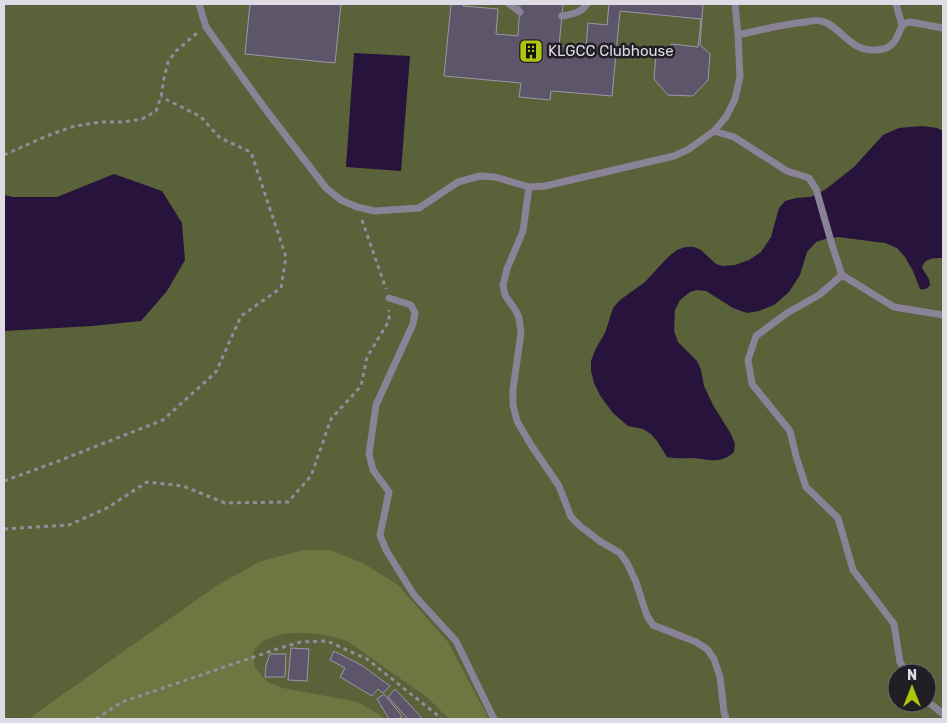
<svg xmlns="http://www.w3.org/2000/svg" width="947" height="723" viewBox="0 0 947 723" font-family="Rubik,sans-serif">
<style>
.green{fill:#596238;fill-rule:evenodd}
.forest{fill:#6c7741}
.water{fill:#27133c}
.building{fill:#5d5569;stroke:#9f96ac}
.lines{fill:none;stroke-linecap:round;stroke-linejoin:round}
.path{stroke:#928c9b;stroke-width:3;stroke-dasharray:4 4;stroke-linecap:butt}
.service{stroke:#8a8297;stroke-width:7}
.labels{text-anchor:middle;stroke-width:5;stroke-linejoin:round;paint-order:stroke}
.poi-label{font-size:15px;fill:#dfdbe6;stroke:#201d25;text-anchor:start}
</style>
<rect width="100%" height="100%" fill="#3b3346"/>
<path class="green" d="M4,4H943V719H4ZM897,673H927V703H897Z"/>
<path class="forest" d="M303,550H330L363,563L398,585L448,642L489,719H449L428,698L347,641C324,633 280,627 260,644C257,646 255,650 253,653L255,668L267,682L283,688L358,702L380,715L384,719H28L216,586L259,562Z"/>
<path class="water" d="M354,53L410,56L401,171L346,167Z
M922,126L937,128L943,131V258C934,258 924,258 922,268L929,279L930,285C927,289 925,290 920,289L913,271L905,257L897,248L885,243L838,237L825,239L816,242L807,252L800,275L789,292L774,305L759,311L747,313L733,308L706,291L697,290L690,292L680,300L675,310L674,331L678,342L697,361L701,370L704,386L713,405L731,434L735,444L734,452C720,465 708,459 692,458C683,458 676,459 667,457L657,441L651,434L643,429L628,426L613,413L601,397L594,383L591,371V361L596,348L605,333L613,308L620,300L645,282L668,257L677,250L685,247H694L701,250L716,264L723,266L735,265L749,260L761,252L771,237L779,208L785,201L796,198L810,197L818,194L826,189L854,167L883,135L899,128Z
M114,174L162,191L182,223L185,260L167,291L141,321L92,326L4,331V195L13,197H57Z"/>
<path class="building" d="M250,4H341L335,63L245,54Z
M451,4H464L463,6L498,9L496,34L518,36L520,4H563L559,46L586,48L588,23L607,25L609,4H703L700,45L710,54L708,80L693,96L668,95L654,79L656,55L672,44L698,47L701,19L620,11L612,96L551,91L550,100L519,97L521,83L444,76Z
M291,648L309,649L307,681L288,680Z
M334,651L363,666L390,686L383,693L378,689L372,696L340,677L345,668L330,660Z
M270,654H286L285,677H265L266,665Z
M395,689L423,719H408L388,697Z
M384,694L402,716L400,718L401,719H389L377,699Z"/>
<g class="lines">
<path class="path" d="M4,155L49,135L75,126L101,122H123L142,119L156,111L161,97L164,78L168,62L176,51L197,33
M362,220L386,289
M4,481L56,462L163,420L216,372L241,316L281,288L286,257L251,152L220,138L200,116L161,97
M4,529L69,525L107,508L147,482L183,486L225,503L288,502L311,476L331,419L361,386L367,357L389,321V310
M96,719L122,702L280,648L301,642L327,641L367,659L436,714L441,719"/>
<path class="service" d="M199,4L206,27L266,110L326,188L341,200L357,207L375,211L419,208L458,182L480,176L495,177L529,187L545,186L674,156L689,149L714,131L726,117L735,99L740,77L738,35L735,4
M509,4L520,12
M896,4L902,25
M562,16C573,14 581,13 587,4
M738,35C761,30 783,24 806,22C811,21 817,20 821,21C840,25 849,51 874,50C881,50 890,48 894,42C900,35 899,23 910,22L943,28
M714,131L734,137L787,171L809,178L816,189L833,248L842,275L894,307L943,315
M529,187L523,231L507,269L503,285L505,295L516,311L519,318L521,333L513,389V405L517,421L531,445L559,486L571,517L580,526L601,542L620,553L627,563L636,582L647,616L653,625L696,642L707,649L714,659L720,677L724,712L726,719
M842,275L819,295L787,313L756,336L748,360L752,384L790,431L796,456L806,487L838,518L853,570L894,624L900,662L906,673
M389,298L411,305L415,313L413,324L376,405L369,454L373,470L389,492L380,535L386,550L414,595L456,641L494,719
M927,701L943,714"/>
</g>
<defs>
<g id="building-square" transform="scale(1.25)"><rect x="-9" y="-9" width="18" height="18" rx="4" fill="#adc60f" stroke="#201d25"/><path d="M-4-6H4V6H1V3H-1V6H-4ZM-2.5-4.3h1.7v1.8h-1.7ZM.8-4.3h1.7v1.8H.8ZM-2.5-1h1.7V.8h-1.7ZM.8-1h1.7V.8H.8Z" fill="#111"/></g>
</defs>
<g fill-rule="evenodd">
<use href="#building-square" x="531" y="51"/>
</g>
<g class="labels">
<g class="poi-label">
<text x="548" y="56">KLGCC Clubhouse</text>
</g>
</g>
<rect width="947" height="723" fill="none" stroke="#dfdbe6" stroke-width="10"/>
<g transform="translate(912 688)"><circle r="24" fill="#201d25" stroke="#6c6972"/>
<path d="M0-4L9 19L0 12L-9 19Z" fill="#adc60f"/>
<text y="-8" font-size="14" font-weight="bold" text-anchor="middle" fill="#dfdbe6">N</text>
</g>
</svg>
